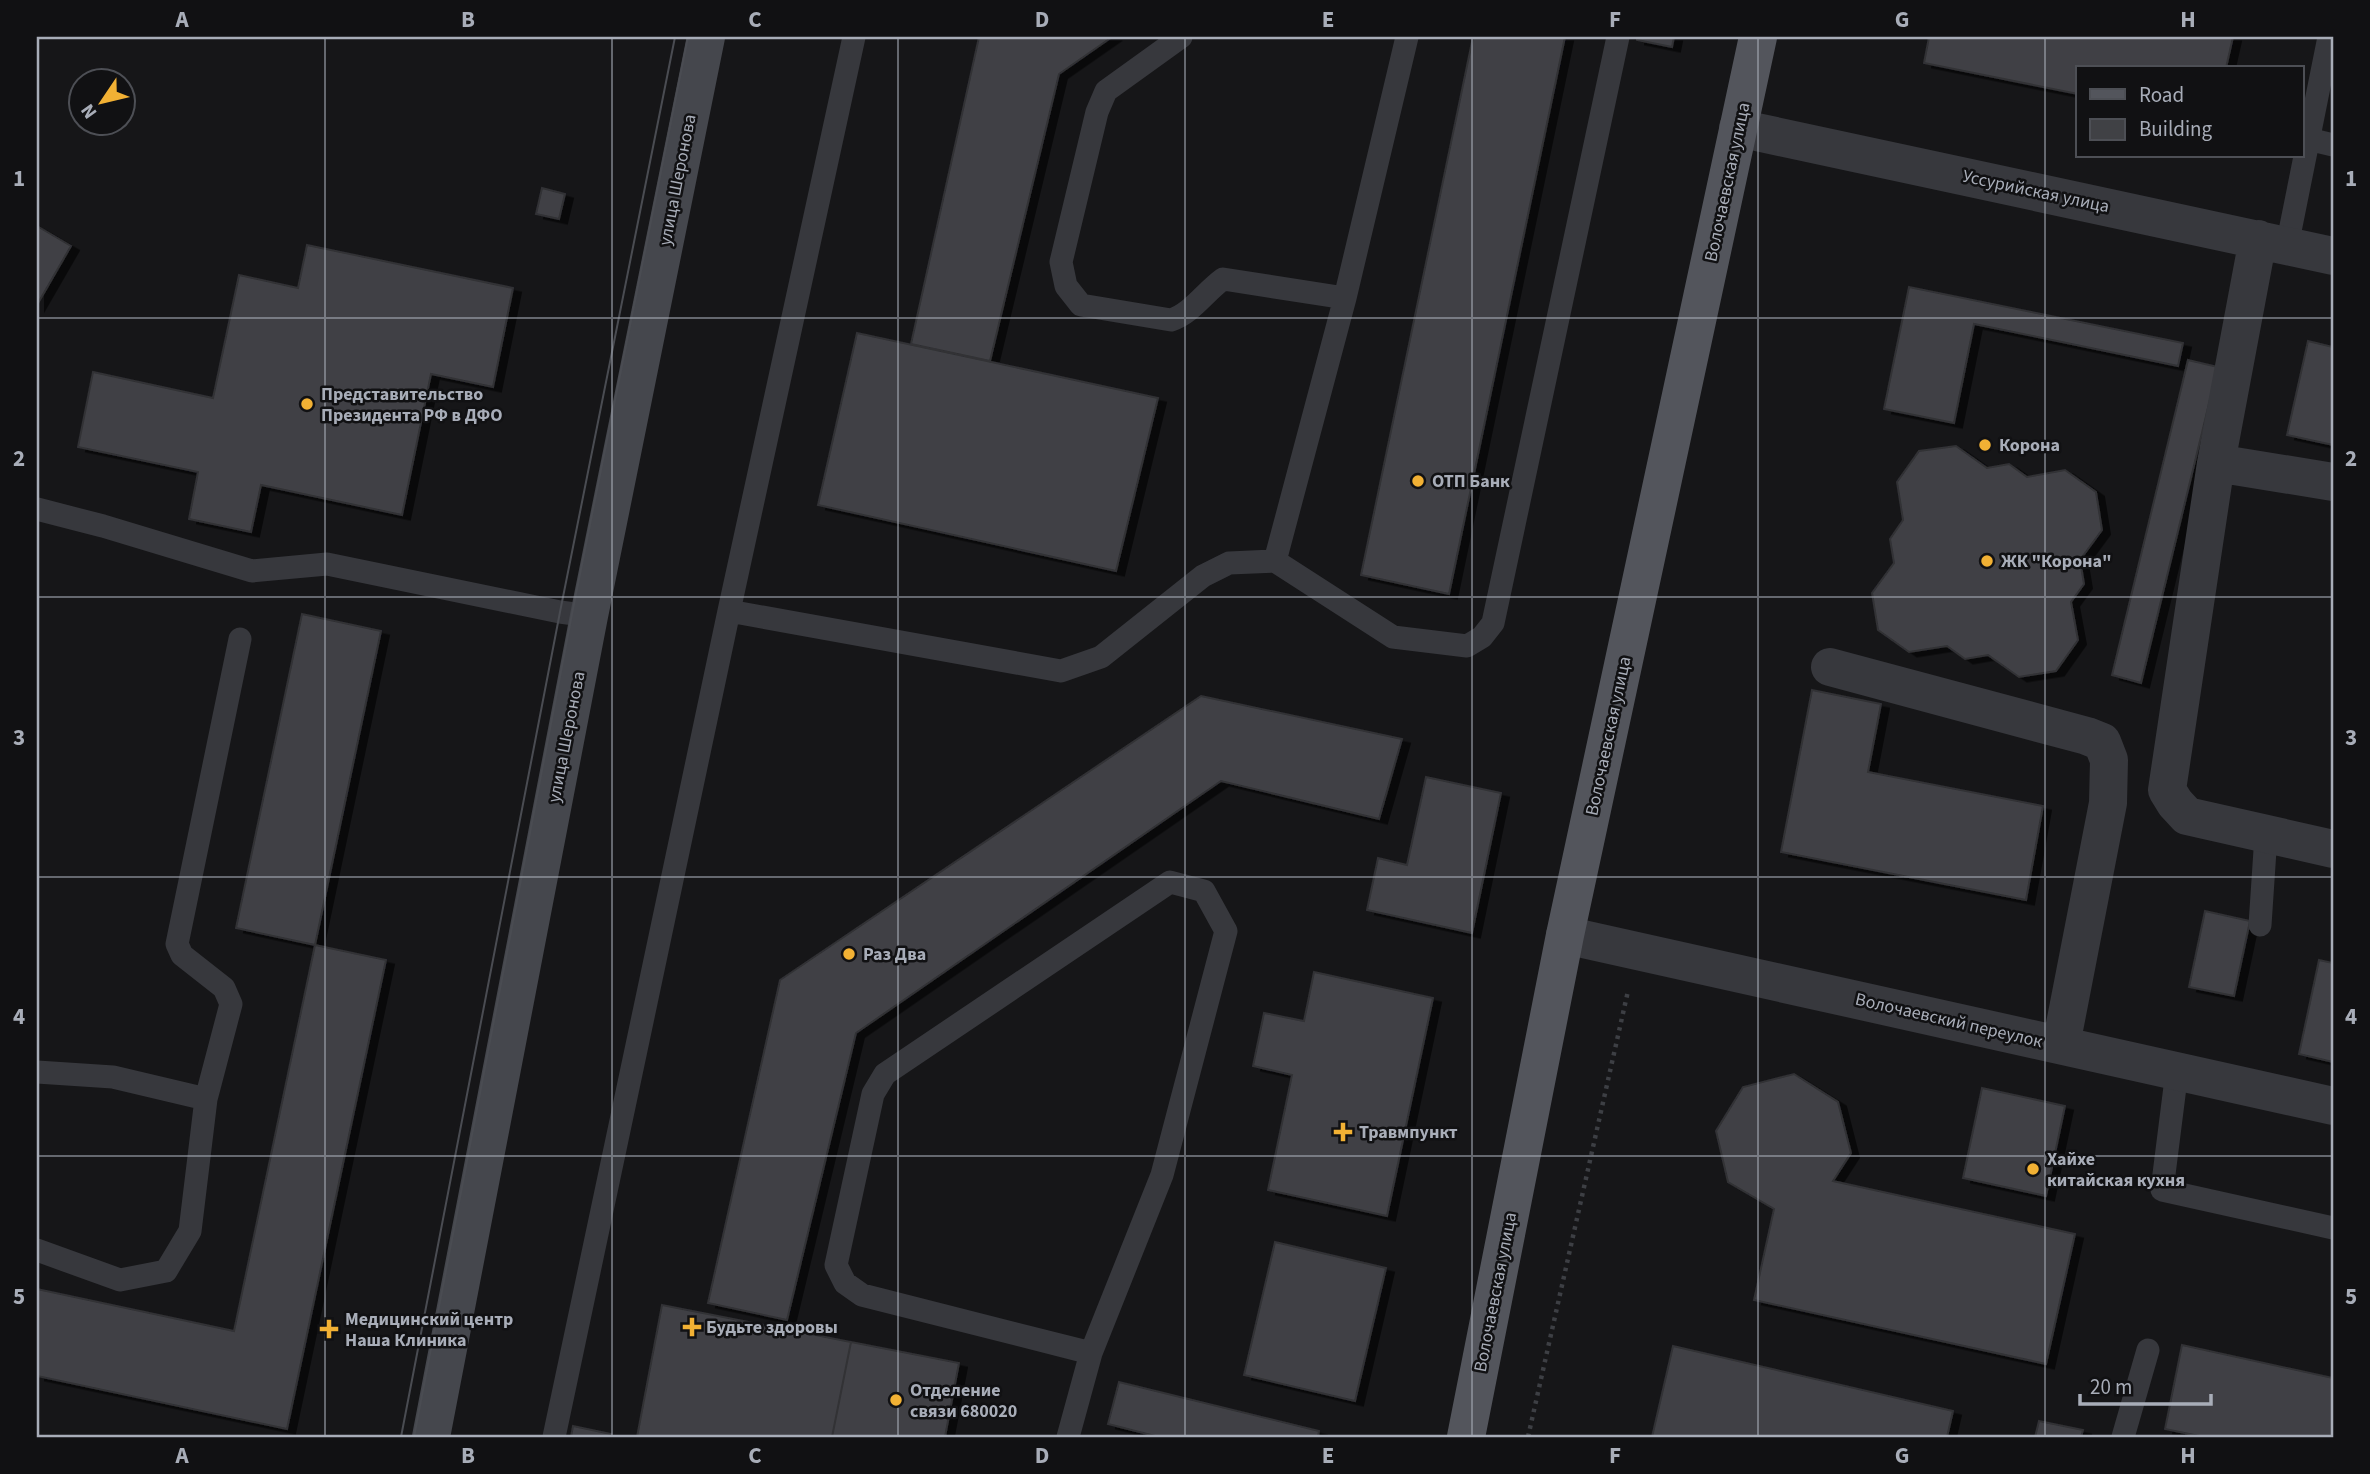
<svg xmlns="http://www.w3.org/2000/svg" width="2370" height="1474" viewBox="0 0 2370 1474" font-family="'Source Sans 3',sans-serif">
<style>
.building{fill:#404145;stroke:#303034;stroke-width:2;filter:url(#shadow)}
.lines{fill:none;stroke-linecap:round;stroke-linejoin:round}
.path{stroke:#3d3f44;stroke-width:4.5;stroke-dasharray:3.5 5;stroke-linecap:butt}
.lane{stroke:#37383d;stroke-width:23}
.street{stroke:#37383d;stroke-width:38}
.secondary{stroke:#45474d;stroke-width:38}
.primary{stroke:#53555c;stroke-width:38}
.tram{stroke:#4a4c52;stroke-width:2}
.grid{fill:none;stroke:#a8adb8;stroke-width:2;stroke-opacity:0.55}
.poi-dot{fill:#f2b134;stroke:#111113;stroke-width:2.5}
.labels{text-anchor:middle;stroke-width:5;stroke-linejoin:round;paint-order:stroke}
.street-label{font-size:18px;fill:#a8adb8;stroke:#111113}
.poi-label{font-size:18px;font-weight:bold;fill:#a8adb8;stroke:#111113;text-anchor:start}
.neatline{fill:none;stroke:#a8adb8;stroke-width:2.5}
.grid-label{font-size:23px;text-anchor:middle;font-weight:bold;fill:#a8adb8}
</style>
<defs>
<filter id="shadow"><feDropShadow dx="8" dy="4.5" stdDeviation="0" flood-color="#0009"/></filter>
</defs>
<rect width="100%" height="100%" fill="#161618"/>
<path class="building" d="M979,37H1112L1059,74L990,361L911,344Z
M1473,37H1565L1449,594L1361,575Z
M1637,37H1674L1672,47L1637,40Z
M1929,37H2233L2226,68H2078V94L1924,63Z
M542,188L565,194L559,219L536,214Z
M37,226L71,246L37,305Z
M307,245L513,288L493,387L431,374L402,515L261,485L251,532L189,519L198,472L78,447L93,372L213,398L239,275L298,288Z
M1909,287L2183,343L2178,366L1974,324L1954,423L1884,409Z
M857,333L1158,398L1116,571L818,505Z
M2308,341L2333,347V445L2287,435Z
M2188,360L2218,367L2141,683L2112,675Z
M1956,446L1987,468L2009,464L2027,477L2065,470L2096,492L2102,530L2080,560L2084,584L2071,602L2078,640L2056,671L2019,677L1988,655L1965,659L1947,646L1909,652L1878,630L1872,593L1894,563L1890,539L1903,520L1897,482L1919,451Z
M302,614L381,631L315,945L236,928Z
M1812,690L1881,704L1868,772L2043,806L2026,900L1781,852Z
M1201,696L1402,739L1379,819L1221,781L856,1033L787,1320L708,1303L780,980Z
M1426,777L1501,793L1472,933L1367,910L1378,858L1407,865Z
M2205,911L2250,921L2234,996L2189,987Z
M315,945L386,960L287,1429L37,1376V1289L234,1331Z
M2319,960L2333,963V1062L2299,1054Z
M1314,972L1433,998L1387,1216L1268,1190L1292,1075L1253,1066L1264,1013L1304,1021Z
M1794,1074L1838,1102L1851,1153L1833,1181L2075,1234L2046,1364L1754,1300L1774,1209L1728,1182L1716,1131L1743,1087Z
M1982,1088L2065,1106L2046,1196L1963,1178Z
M1275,1242L1386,1268L1355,1401L1244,1375Z
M662,1305L851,1342L832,1437H637Z
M851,1342L959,1363L945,1437H832Z
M2182,1345L2333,1378V1437H2204L2165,1429Z
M1673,1346L1953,1411L1947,1437H1652Z
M1119,1382L1319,1431L1318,1437H1159L1108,1424Z
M2039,1421L2083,1430L2081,1437H2035Z
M573,1426L611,1434L610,1437H571Z"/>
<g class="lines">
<path class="path" d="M1528,1437L1628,991"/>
<path class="lane" d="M1181,37L1106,91L1097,112L1061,262L1066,286L1081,305L1171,320C1192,313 1205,292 1223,279L1345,298
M2308,139L2333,145
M2287,246L2329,37
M37,509L103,526L252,571L327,564L560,612L589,616
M1275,561L1393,637L1467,646L1482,637L1493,623L1618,37
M729,611L1061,671L1101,657L1203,576L1229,563L1275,561L1345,298L1407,37
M2260,925L2266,835
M2177,1071L2162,1190L2333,1228
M37,1072L113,1077L206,1099
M37,1250L120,1280L166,1271L190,1231L206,1099L231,1004L224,988L182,955L177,944L240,639
M554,1437L729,611L854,37
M1068,1437L1091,1353L1162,1175L1226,931L1204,891L1170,882L885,1074L873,1094L836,1265L845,1283L862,1295L1091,1353
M2123,1437L2148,1350"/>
<path class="street" d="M1738,128L2333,256
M2258,239L2216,463L2167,790L2175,803L2187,816L2333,849
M2216,463L2333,482
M1830,667L2087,736L2102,742L2109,760L2108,803L2061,1045
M1565,935L2333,1106"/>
<path class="secondary" d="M431,1437L589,616L706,37"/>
<path class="primary" d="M1466,1437L1565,935L1758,37"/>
<path class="tram" d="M401,1437L560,612L675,37
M414,1437L572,614L688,37"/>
</g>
<path class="grid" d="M325,37V1437M612,37V1437M898,37V1437M1185,37V1437M1472,37V1437M1758,37V1437M2045,37V1437M37,318H2333M37,597H2333M37,877H2333M37,1156H2333"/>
<g class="poi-dot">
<circle cx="307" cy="404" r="7"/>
<circle cx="1985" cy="445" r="7"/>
<circle cx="1418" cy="481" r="7"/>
<circle cx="1987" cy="561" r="7"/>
<circle cx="849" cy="954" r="7"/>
<path d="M1339.5 1121.5h7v7h7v7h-7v7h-7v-7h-7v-7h7z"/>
<circle cx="2033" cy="1169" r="7"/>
<path d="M688.5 1316.5h7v7h7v7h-7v7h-7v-7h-7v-7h7z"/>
<path d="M325.5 1318.5h7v7h7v7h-7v7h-7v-7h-7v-7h7z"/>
<circle cx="896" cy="1400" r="7"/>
</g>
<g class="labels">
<g class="street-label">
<text transform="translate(677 180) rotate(-79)" y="6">улица Шеронова</text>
<text transform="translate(1727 182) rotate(-78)" y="6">Волочаевская улица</text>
<text transform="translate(2036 191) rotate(12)" y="6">Уссурийская улица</text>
<text transform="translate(1608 736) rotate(-78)" y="6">Волочаевская улица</text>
<text transform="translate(566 737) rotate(-79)" y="6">улица Шеронова</text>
<text transform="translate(1949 1020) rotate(13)" y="6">Волочаевский переулок</text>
<text transform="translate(1495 1292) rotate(-79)" y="6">Волочаевская улица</text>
</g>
<g class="poi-label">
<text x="321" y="400">Представительство<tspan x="321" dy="21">Президента РФ в ДФО</tspan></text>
<text x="1999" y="451">Корона</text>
<text x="1432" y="487">ОТП Банк</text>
<text x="2001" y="567">ЖК "Корона"</text>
<text x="863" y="960">Раз Два</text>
<text x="1359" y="1138">Травмпункт</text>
<text x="2047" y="1165">Хайхе<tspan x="2047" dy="21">китайская кухня</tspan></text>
<text x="345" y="1325">Медицинский центр<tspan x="345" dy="21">Наша Клиника</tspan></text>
<text x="706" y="1333">Будьте здоровы</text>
<text x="910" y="1396">Отделение<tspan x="910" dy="21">связи 680020</tspan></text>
</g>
</g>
<rect width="2370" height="1474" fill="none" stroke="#111113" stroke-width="77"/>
<rect x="2076" y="66" width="228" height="91" fill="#111113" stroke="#4d4f55" stroke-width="2"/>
<rect x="2090" y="89" width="35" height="10" fill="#53555c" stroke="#4d4f55" stroke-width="2"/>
<text x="2139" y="102" font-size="21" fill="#a8adb8">Road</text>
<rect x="2090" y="119" width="35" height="21" fill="#404145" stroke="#4d4f55" stroke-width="2"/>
<text x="2139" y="136" font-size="21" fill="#a8adb8">Building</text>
<g transform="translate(102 102) rotate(235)"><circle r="33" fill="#111113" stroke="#4d4f55" stroke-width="2"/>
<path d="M0-5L12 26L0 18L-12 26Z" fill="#f2b134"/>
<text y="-10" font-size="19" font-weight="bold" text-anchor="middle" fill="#a8adb8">N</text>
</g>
<path d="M2080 1394v10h131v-10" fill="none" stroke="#a8adb8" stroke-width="3.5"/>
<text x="2090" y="1394" font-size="21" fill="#a8adb8" stroke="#111113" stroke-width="5" paint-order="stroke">20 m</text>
<rect x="38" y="38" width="2294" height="1398" class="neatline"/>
<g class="grid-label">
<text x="182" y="27">A</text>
<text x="468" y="27">B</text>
<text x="755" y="27">C</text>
<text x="1042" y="27">D</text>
<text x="1328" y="27">E</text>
<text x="1615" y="27">F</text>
<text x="1902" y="27">G</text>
<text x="2188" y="27">H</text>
<text x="19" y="186">1</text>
<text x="2351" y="186">1</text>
<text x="19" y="466">2</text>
<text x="2351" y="466">2</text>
<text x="19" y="745">3</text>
<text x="2351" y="745">3</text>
<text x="19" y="1024">4</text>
<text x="2351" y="1024">4</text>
<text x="19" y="1304">5</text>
<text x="2351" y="1304">5</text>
<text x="182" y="1463">A</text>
<text x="468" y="1463">B</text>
<text x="755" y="1463">C</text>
<text x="1042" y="1463">D</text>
<text x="1328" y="1463">E</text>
<text x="1615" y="1463">F</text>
<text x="1902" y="1463">G</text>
<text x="2188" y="1463">H</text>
</g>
</svg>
